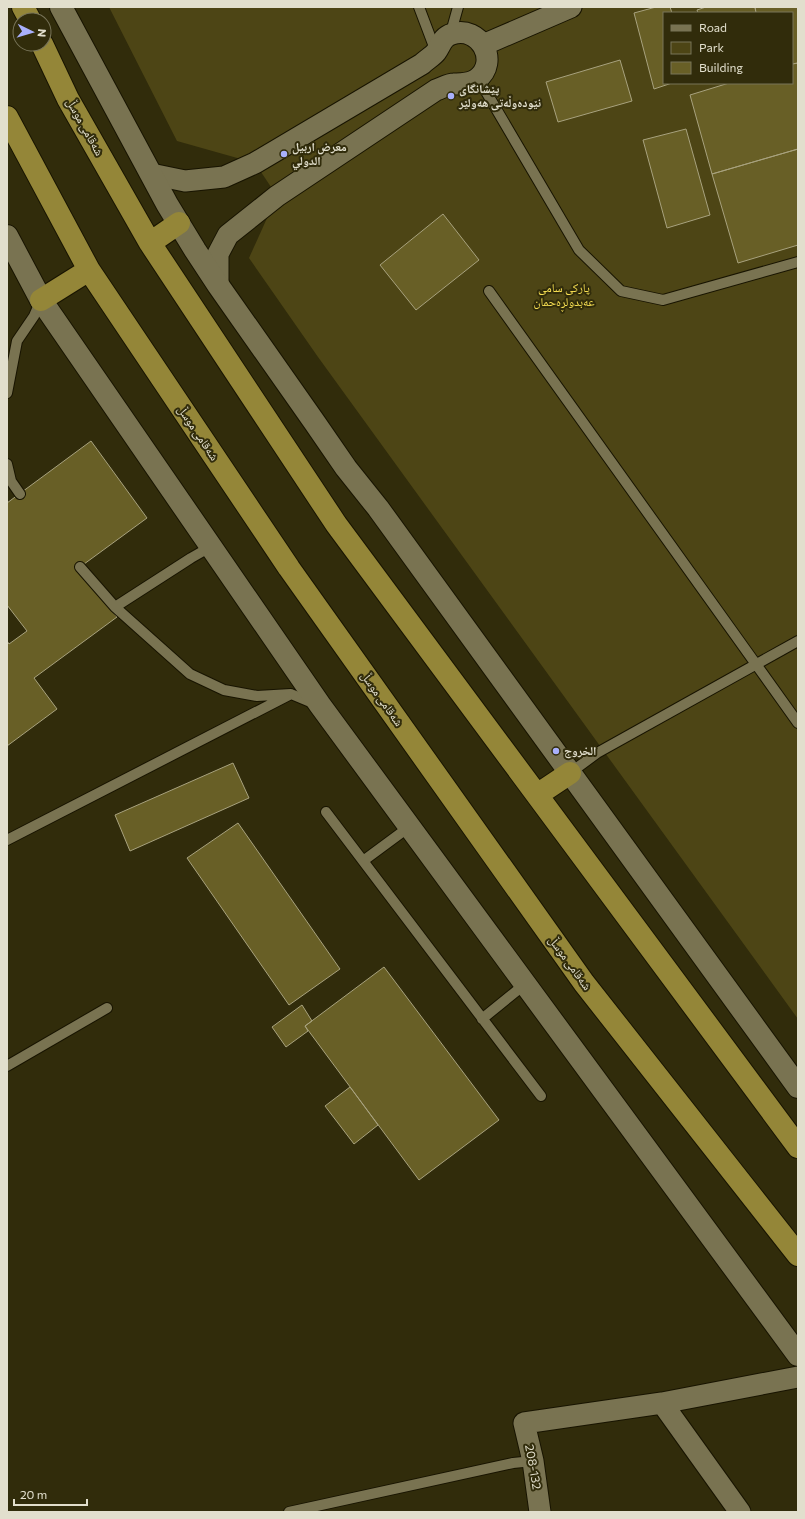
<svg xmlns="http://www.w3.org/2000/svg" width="805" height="1519" viewBox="0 0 805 1519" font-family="Commissioner,'Noto Naskh Arabic',sans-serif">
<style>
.green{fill:#4d4515;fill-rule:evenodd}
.building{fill:#685f26;stroke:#a8a27e}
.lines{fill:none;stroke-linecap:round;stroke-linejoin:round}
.service-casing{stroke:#181400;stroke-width:12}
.minor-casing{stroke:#181400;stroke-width:23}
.tertiary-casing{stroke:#181400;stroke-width:24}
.trunk-casing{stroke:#181400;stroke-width:24}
.service{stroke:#797351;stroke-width:10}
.minor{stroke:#797351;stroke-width:21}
.tertiary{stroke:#797351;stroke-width:22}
.trunk{stroke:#948638;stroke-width:22}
.poi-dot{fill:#a9b0fc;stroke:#312c0b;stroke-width:1.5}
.labels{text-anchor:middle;stroke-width:4;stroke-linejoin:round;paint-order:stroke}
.poi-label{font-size:12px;font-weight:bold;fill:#e2dfcd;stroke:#312c0b;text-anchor:start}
.street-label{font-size:12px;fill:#e2dfcd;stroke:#312c0b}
.park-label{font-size:12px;fill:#f8e053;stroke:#312c0b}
</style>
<rect width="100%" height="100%" fill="#312c0b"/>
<path class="green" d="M109,7H798V1019L318,357L249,258L277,196L255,163L177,141ZM664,13H792V83H664Z"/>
<path class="building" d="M656,7H670L672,13H664V83H672L654,89L634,13Z
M706,7H755L756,13H698L697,10Z
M755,7H798V63L792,64V13H756Z
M620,60L632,101L558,122L546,82Z
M798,63V149L712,174L690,95L729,83H792V64Z
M686,129L710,215L667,228L643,140Z
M798,149V245L738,263L712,174Z
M443,214L479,260L416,310L380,265Z
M91,441L147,518L80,567L117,617L34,678L57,709L7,746V641L9,644L27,631L7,605V503Z
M233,763L249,798L130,851L115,815Z
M238,823L340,969L289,1005L187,858Z
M384,967L499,1120L419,1180L305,1026Z
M302,1005L312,1021L305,1026L308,1031L286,1047L272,1027Z
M350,1087L378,1125L354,1144L325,1106Z"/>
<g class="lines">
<g class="service-casing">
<path id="service" d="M419,7L436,52
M455,34L453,25L458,7
M478,78L579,250L621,291L663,300L798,262
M489,291L798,723
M7,393L17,341L34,316L41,300
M7,464L11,481L20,494
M80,567L115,607L190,674L224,690L257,696L291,694L315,704
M115,607L191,558L212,546
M570,773L597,753L798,641
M326,812L541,1096
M7,840L291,694
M363,861L409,827
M482,1019L525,984
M7,1066L107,1008
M289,1512L513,1463L533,1461"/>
</g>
<g class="minor-casing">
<path id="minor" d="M483,45L571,7
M151,174L185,181L224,177L255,163L422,64C426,60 433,56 436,52C441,45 442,37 452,34C480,25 500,62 477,79C469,85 463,83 454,84C448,84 442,88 436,90L277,196L228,235L218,254V285
M662,1403L798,1377
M540,1512L533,1461L524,1423L662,1403L740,1512"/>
</g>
<g class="tertiary-casing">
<path id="tertiary" d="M61,7L167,204L195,250L218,285L315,423L346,468L378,508L798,1087
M7,236L41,300L320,705L798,1355"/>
</g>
<g class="trunk-casing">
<path id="trunk" d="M23,7L30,20
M42,44L68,99L150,243L336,524L798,1147
M7,117L89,270L289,568L584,983L798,1255
M150,243L179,223
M41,300L89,270
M537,795L570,773"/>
</g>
<use href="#service" class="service"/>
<use href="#minor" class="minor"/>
<use href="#tertiary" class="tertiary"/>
<use href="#trunk" class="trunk"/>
</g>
<g class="poi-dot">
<circle cx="451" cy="96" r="4"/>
<circle cx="284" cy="154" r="4"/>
<circle cx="556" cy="751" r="4"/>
</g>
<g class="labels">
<g class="poi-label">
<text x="459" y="93">پێشانگای<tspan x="459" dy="14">نێودەوڵەتی هەولێر</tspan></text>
<text x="292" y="151">معرض اربيل<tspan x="292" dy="14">الدولي</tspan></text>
<text x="564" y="755">الخروج</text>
</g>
<g class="street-label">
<text transform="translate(85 127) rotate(61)" y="4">شەقامی موسڵ</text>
<text transform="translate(198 433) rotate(56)" y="4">شەقامی موسڵ</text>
<text transform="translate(382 699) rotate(55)" y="4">شەقامی موسڵ</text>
<text transform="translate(570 963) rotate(54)" y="4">شەقامی موسڵ</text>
<text transform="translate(533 1467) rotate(80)" y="4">208-132</text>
</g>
<g class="park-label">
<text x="564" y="292">پارکی سامی<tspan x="564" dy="14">عەبدولڕەحمان</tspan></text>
</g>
</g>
<rect width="805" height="1519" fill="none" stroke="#e2dfcd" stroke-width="16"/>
<rect x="663" y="12" width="130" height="72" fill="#312c0b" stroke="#787459"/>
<rect x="671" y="25" width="20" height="6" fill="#797351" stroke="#787459"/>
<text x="699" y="32" font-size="12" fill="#e2dfcd">Road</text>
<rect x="671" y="42" width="20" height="12" fill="#4d4515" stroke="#787459"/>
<text x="699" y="52" font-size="12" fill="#e2dfcd">Park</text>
<rect x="671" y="62" width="20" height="12" fill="#685f26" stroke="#787459"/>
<text x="699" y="72" font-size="12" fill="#e2dfcd">Building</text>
<g transform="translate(32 32) rotate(95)"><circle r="19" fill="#312c0b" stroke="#787459"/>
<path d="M0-3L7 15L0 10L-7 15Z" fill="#a9b0fc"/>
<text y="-6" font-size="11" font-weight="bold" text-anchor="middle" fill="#e2dfcd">N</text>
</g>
<path d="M14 1499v6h73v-6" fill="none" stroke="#e2dfcd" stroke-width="2"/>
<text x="20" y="1499" font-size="12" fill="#e2dfcd" stroke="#312c0b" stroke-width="3" paint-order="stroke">20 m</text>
</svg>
